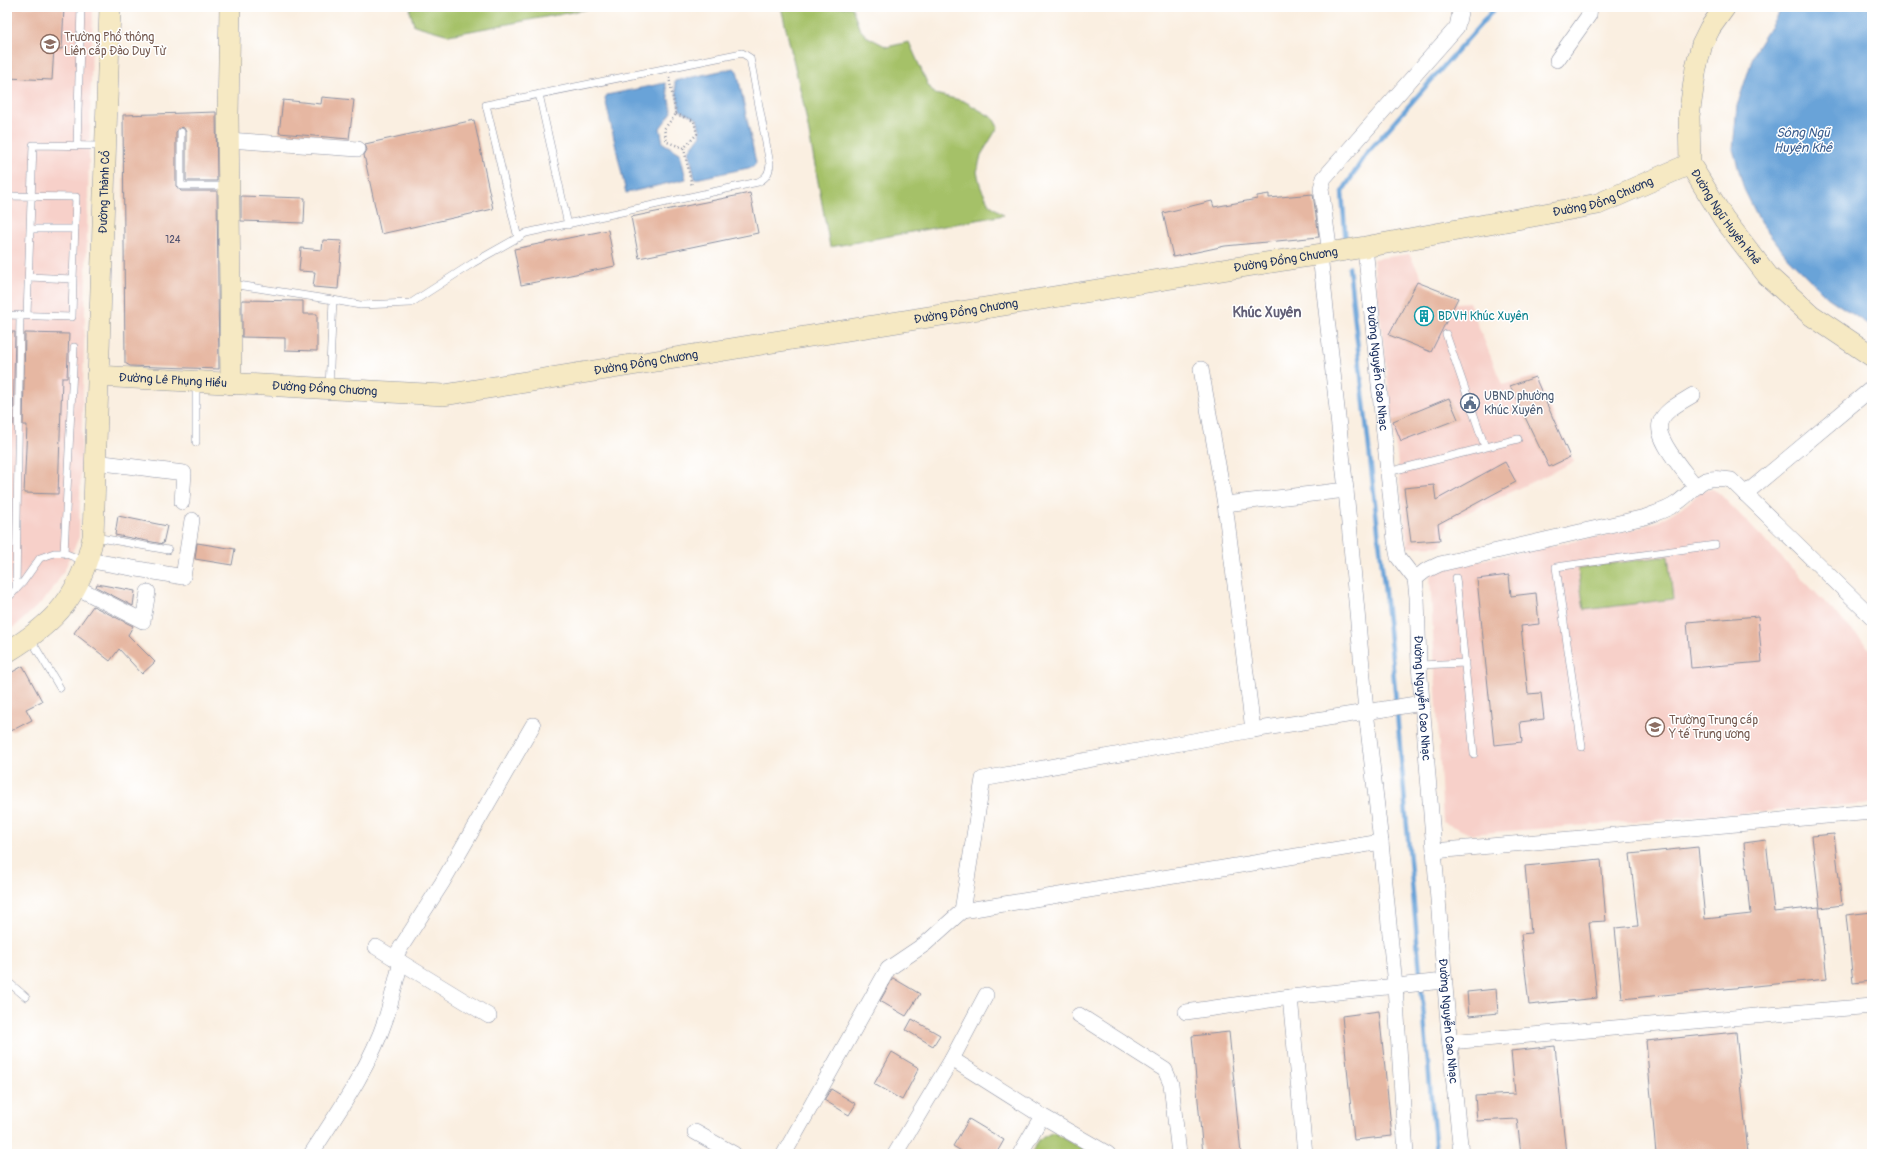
<svg xmlns="http://www.w3.org/2000/svg" width="1879" height="1161" viewBox="0 0 1879 1161" font-family="Pangolin,sans-serif">
<style>
.built{fill:#f7d0c9}
.green{fill:#a5c168;stroke:#607863}
.water{fill:#69a3d8;stroke:#42699b}
.lines{fill:none;stroke-linecap:round;stroke-linejoin:round}
.stream{stroke:#69a3d8;stroke-width:4.5}
.building{fill:#e6b7a2}
.lane-casing{stroke:#8a8fa0;stroke-width:8}
.street-casing{stroke:#8a8fa0;stroke-width:16}
.secondary-casing{stroke:#8a8fa0;stroke-width:22}
.path{stroke:#8a8fa0;stroke-width:2.5;stroke-dasharray:1 3;stroke-linecap:butt}
.lane{stroke:#fff;stroke-width:7}
.street{stroke:#fff;stroke-width:15}
.secondary{stroke:#f6e9c3;stroke-width:21}
.labels{text-anchor:middle;stroke-width:3;stroke-linejoin:round;paint-order:stroke}
.number-label{font-size:10px;fill:#4e516f}
.education-label{font-size:12px;fill:#785e54;stroke:#fff;text-anchor:start}
.street-label{font-size:12px;fill:#1b2f5e;stroke:#fff}
.culture-label{font-size:12px;fill:#0d838f;stroke:#fff;text-anchor:start}
.service-label{font-size:12px;fill:#4e5e75;stroke:#fff;text-anchor:start}
.water-label{font-size:13px;font-style:italic;fill:#3a5d8f;stroke:#fff}
.quarter-label{font-size:14px;font-weight:bold;fill:#625f76;stroke:#fff}
</style>
<rect width="100%" height="100%" fill="#fff"/>
<filter id="ink" filterUnits="userSpaceOnUse"><feTurbulence type="fractalNoise" baseFrequency=".025" numOctaves="2"/><feDisplacementMap in="SourceGraphic" scale="8" xChannelSelector="R" yChannelSelector="G"/><feConvolveMatrix kernelMatrix="1 2 1 2 8 2 1 2 1" color-interpolation-filters="sRGB"/></filter>
<filter id="wash" filterUnits="userSpaceOnUse"><feTurbulence type="fractalNoise" baseFrequency=".012" numOctaves="4" result="noise"/><feDisplacementMap in="SourceGraphic" scale="16" xChannelSelector="R" yChannelSelector="G"/><feGaussianBlur stdDeviation="0.9" result="paint"/><feColorMatrix in="noise" values="0 0 0 0 0 0 0 0 0 0 0 0 0 0 0 0 0 1.4 0 .05"/><feComposite in="paint" operator="in"/></filter>
<g filter="url(#wash)">
<rect width="100%" height="100%" fill="#faefe1"/>
<path class="built" d="M7,7H93L79,537L65,569L49,595L17,625L7,631Z
M1409,254L1437,305L1469,302L1502,385L1537,376L1574,462L1447,522L1442,546L1408,547L1373,259Z
M1712,489L1719,493L1872,651V803L1470,834L1443,822L1430,576L1436,569L1631,530L1659,521L1687,504L1700,492Z"/>
<path class="green" d="M411,7H599L449,35L414,25L410,11Z
M781,7H852L859,28L866,36L887,47L909,42L928,85L935,94L964,101L993,118L998,127L981,155L977,172L981,188L989,204L1004,215L830,247L804,106Z
M1668,556L1673,599L1584,610L1578,568Z
M1053,1132L1091,1154H1031L1038,1140Z"/>
<path class="water" d="M1783,7H1872V327L1827,297L1788,258L1762,225L1744,189L1733,149L1737,106L1755,51Z
M734,68L737,71L756,163L753,167L695,179L689,151L701,135L697,118L680,110L675,85V81Z
M665,83L672,112L660,128L663,143L680,153L686,179L626,193L605,98L607,95Z"/>
<g class="lines">
<path class="stream" d="M1346,245L1342,192L1367,153L1496,7
M1349,267L1392,657L1436,1154"/>
</g>
<g id="blocks">
<path class="building" d="M7,7H64L62,49L54,48L52,80L7,78Z
M322,97L354,100L349,139L279,133L283,100L321,104Z
M216,112L217,181H186V132L184,128L181,127L176,132V186L181,191H217L219,369L130,366L125,363L123,115Z
M474,120L493,209L381,234L364,155L367,150L365,144Z
M750,193L758,233L639,258L631,217Z
M1269,194V198L1313,194L1319,237L1225,246L1173,257L1163,213L1212,201L1214,207L1257,199V196Z
M241,196L305,198L304,223L241,221Z
M608,230L615,266L521,285L514,249Z
M323,240L342,241L338,289L313,287L315,272L299,271L301,248L322,250Z
M1417,282L1458,298L1431,352L1389,335Z
M242,300L303,301V314H317V351L285,350V338L242,337Z
M7,332H15L13,425H7Z
M25,333L69,334L67,378H62L58,494L24,493L27,425H23Z
M1535,377L1570,457L1549,467L1510,386Z
M1449,398L1458,419L1401,441L1393,421Z
M1505,462L1516,482L1438,524L1440,540L1411,542L1404,488L1434,485L1436,500Z
M118,516L167,526L163,544L115,535Z
M197,543L235,549L232,565L195,559Z
M1509,575L1511,596L1536,593L1539,624L1521,626L1528,694L1541,693L1544,719L1520,722L1522,742L1494,745L1477,579Z
M97,584L135,591L133,606L96,587Z
M93,606L133,626L128,635L155,662L142,674L119,649L110,661L74,633Z
M1758,616L1762,662L1691,668L1687,622Z
M23,666L42,701L26,709L32,720L11,731L7,723V675Z
M1834,834L1842,905L1820,908L1812,836Z
M1766,840L1774,912L1819,907L1827,979L1622,999L1615,928L1638,926L1630,854L1698,847L1705,919L1751,914L1744,843Z
M1601,859L1606,921L1589,922L1597,998L1529,1005L1521,934L1531,933L1525,866Z
M1872,912V981L1853,983L1846,915Z
M893,978L920,994L906,1016L880,1001Z
M1496,989L1498,1013L1469,1016L1467,992Z
M1379,1011L1392,1136L1354,1140L1342,1016Z
M912,1019L940,1035L933,1046L906,1030Z
M1229,1032L1241,1154H1203L1192,1036Z
M1736,1032L1748,1154H1656L1646,1041Z
M1555,1046L1566,1154H1521L1517,1119L1477,1121L1475,1096L1515,1094L1511,1051Z
M892,1052L919,1068L902,1100L874,1084Z
M831,1089L856,1104L849,1115L824,1100Z
M969,1119L1004,1140L996,1154H966L953,1146Z"/>
</g>
</g>
<g filter="url(#ink)">
<use href="#blocks" fill-opacity="0" stroke="#8a8fa0" stroke-width="1"/>
<g class="lines">
<g class="lane-casing">
<path id="lane" d="M539,94L568,225
M181,132V186H227
M77,146L81,7
M7,196L76,197L73,279L29,277
M30,229H75
M232,284L333,300L329,387
M333,300L360,305L411,303L473,263L526,233L758,182C766,178 769,174 770,164L750,58L742,53L486,105L518,238
M7,315L72,317L73,279
M27,315L33,145L103,146
M1446,334L1485,447
M196,382V442
M1388,472L1518,439
M95,537L168,550
M64,553L74,347
M1456,578L1474,754
M16,590L20,315
M7,599L23,582L40,558L54,553H64L84,561
M30,638L60,688
M1419,665L1465,663
M1582,747L1556,567L1715,545
M7,981L26,997"/>
</g>
<g class="street-casing">
<g id="street">
<path d="M1557,60L1589,15L1590,7"/>
<path d="M228,140L358,149"/>
<path id="s1" d="M1365,247L1395,541L1398,557L1415,579L1417,597L1419,665L1449,1035L1461,1154"/>
<path d="M1330,254L1321,188L1324,178L1457,27L1460,12L1458,7"/>
<path d="M1320,255L1346,490L1366,711L1381,842L1395,986L1406,1154"/>
<path d="M1201,369L1225,504L1253,730L983,779L962,911L1381,842"/>
<path d="M1693,395C1682,402 1664,410 1660,423C1655,440 1686,473 1696,487"/>
<path d="M95,462L184,473L182,502"/>
<path d="M1745,494L1872,388"/>
<path d="M1225,504L1346,490"/>
<path d="M87,560L183,577L192,520"/>
<path d="M1415,579L1425,571L1440,564L1645,517C1655,513 1668,510 1677,503C1701,486 1697,474 1731,480L1872,617"/>
<path d="M76,587L143,621L148,592"/>
<path d="M1253,730L1422,703"/>
<path d="M1434,851L1872,812"/>
<path d="M376,947L489,1016"/>
<path d="M394,958L442,883L533,725"/>
<path d="M1290,997L1305,1154"/>
<path d="M1186,1012L1290,997L1444,981"/>
<path d="M1079,1015L1165,1070L1171,1084L1179,1154"/>
<path d="M1449,1042L1872,1006"/>
<path d="M952,1059L1042,1116L1108,1154"/>
<path d="M695,1132L734,1154"/>
<path d="M311,1154C339,1111 370,1067 386,1018C392,999 396,980 401,962"/>
<path d="M784,1154L888,969L925,944L962,911"/>
<path d="M895,1154L952,1059L986,995"/>
<path d="M1020,1154L1042,1116"/>
</g>
</g>
<g class="secondary-casing">
<g id="secondary">
<path d="M230,7L228,115L231,384"/>
<path id="s2" d="M1725,7L1710,28L1702,44L1696,68L1689,116L1690,164L1724,219L1768,276L1811,315L1872,356"/>
<path id="s3" d="M97,376L444,395L1365,247L1598,204L1690,164"/>
<path id="s4" d="M7,652C57,622 81,594 93,537L110,7"/>
</g>
</g>
<path class="path" d="M669,77L676,114
M676,114L694,121L697,134L684,148L667,142L664,129Z
M684,148L692,187"/>
<use href="#lane" class="lane"/>
<use href="#street" class="street"/>
<use href="#secondary" class="secondary"/>
</g>
</g>
<defs>
<g id="school-ring" transform="scale(1)"><circle r="9.5" fill="#fff" stroke="#8d6e63" stroke-width="1.5"/><path d="M0-5L7-2L0 1L-7-2ZM-4 1L0 2.5L4 1V4Q0 6-4 4Z" fill="#8d6e63"/></g>
<g id="building-ring" transform="scale(1)"><circle r="9.5" fill="#fff" stroke="#0f9aa8" stroke-width="1.5"/><path d="M-4-6H4V6H1V3H-1V6H-4ZM-2.5-4.3h1.7v1.8h-1.7ZM.8-4.3h1.7v1.8H.8ZM-2.5-1h1.7V.8h-1.7ZM.8-1h1.7V.8H.8Z" fill="#0f9aa8"/></g>
<g id="civic-ring" transform="scale(1)"><circle r="9.5" fill="#fff" stroke="#5c6f8a" stroke-width="1.5"/><path d="M-.6-6.5H3V-4.5H.6V-3L4-1V1h2V6H-6V1h2V-1L-.6-3ZM-1.2 2.5V6h2.4V2.5Z" fill="#5c6f8a"/></g>
<g id="university-ring" transform="scale(1)"><circle r="9.5" fill="#fff" stroke="#8d6e63" stroke-width="1.5"/><path d="M0-5L7-2L0 1L-7-2ZM-4 1L0 2.5L4 1V4Q0 6-4 4Z" fill="#8d6e63"/></g>
</defs>
<g fill-rule="evenodd">
<use href="#school-ring" x="50" y="44"/>
<use href="#building-ring" x="1424" y="316"/>
<use href="#civic-ring" x="1470" y="403"/>
<use href="#university-ring" x="1655" y="727"/>
</g>
<g class="labels">
<g class="number-label">
<text x="173" y="243">124</text>
</g>
<g class="education-label">
<text x="64" y="41">Trường Phổ thông<tspan x="64" dy="14">Liên cấp Đào Duy Từ</tspan></text>
<text x="1669" y="724">Trường Trung cấp<tspan x="1669" dy="14">Y tế Trung ương</tspan></text>
</g>
<g class="street-label">
<text dy="4" stroke="none"><textPath href="#s4" startOffset="494">Đường Thành Cổ</textPath></text>
<text dy="4" stroke="none"><textPath href="#s3" startOffset="1524">Đường Đồng Chương</textPath></text>
<text dy="4" stroke="none"><textPath href="#s2" startOffset="229">Đường Ngũ Huyện Khê</textPath></text>
<text dy="4" stroke="none"><textPath href="#s3" startOffset="1200">Đường Đồng Chương</textPath></text>
<text dy="4" stroke="none"><textPath href="#s3" startOffset="876">Đường Đồng Chương</textPath></text>
<text dy="4" stroke="none"><textPath href="#s3" startOffset="552">Đường Đồng Chương</textPath></text>
<text dy="4" stroke="none"><textPath href="#s1" startOffset="122">Đường Nguyễn Cao Nhạc</textPath></text>
<text dy="4" stroke="none"><textPath href="#s3" startOffset="76">Đường Lê Phụng Hiểu</textPath></text>
<text dy="4" stroke="none"><textPath href="#s3" startOffset="228">Đường Đồng Chương</textPath></text>
<text dy="4" stroke="none"><textPath href="#s1" startOffset="459">Đường Nguyễn Cao Nhạc</textPath></text>
<text dy="4" stroke="none"><textPath href="#s1" startOffset="783">Đường Nguyễn Cao Nhạc</textPath></text>
</g>
<g class="culture-label">
<text x="1438" y="320">BDVH Khúc Xuyên</text>
</g>
<g class="service-label">
<text x="1484" y="400">UBND phường<tspan x="1484" dy="14">Khúc Xuyên</tspan></text>
</g>
<g class="water-label">
<text x="1803" y="137">Sông Ngũ<tspan x="1803" dy="15">Huyện Khê</tspan></text>
</g>
<g class="quarter-label">
<text x="1267" y="317">Khúc Xuyên</text>
</g>
</g>
<rect width="1879" height="1161" fill="none" stroke="#fff" stroke-width="24"/>
</svg>
